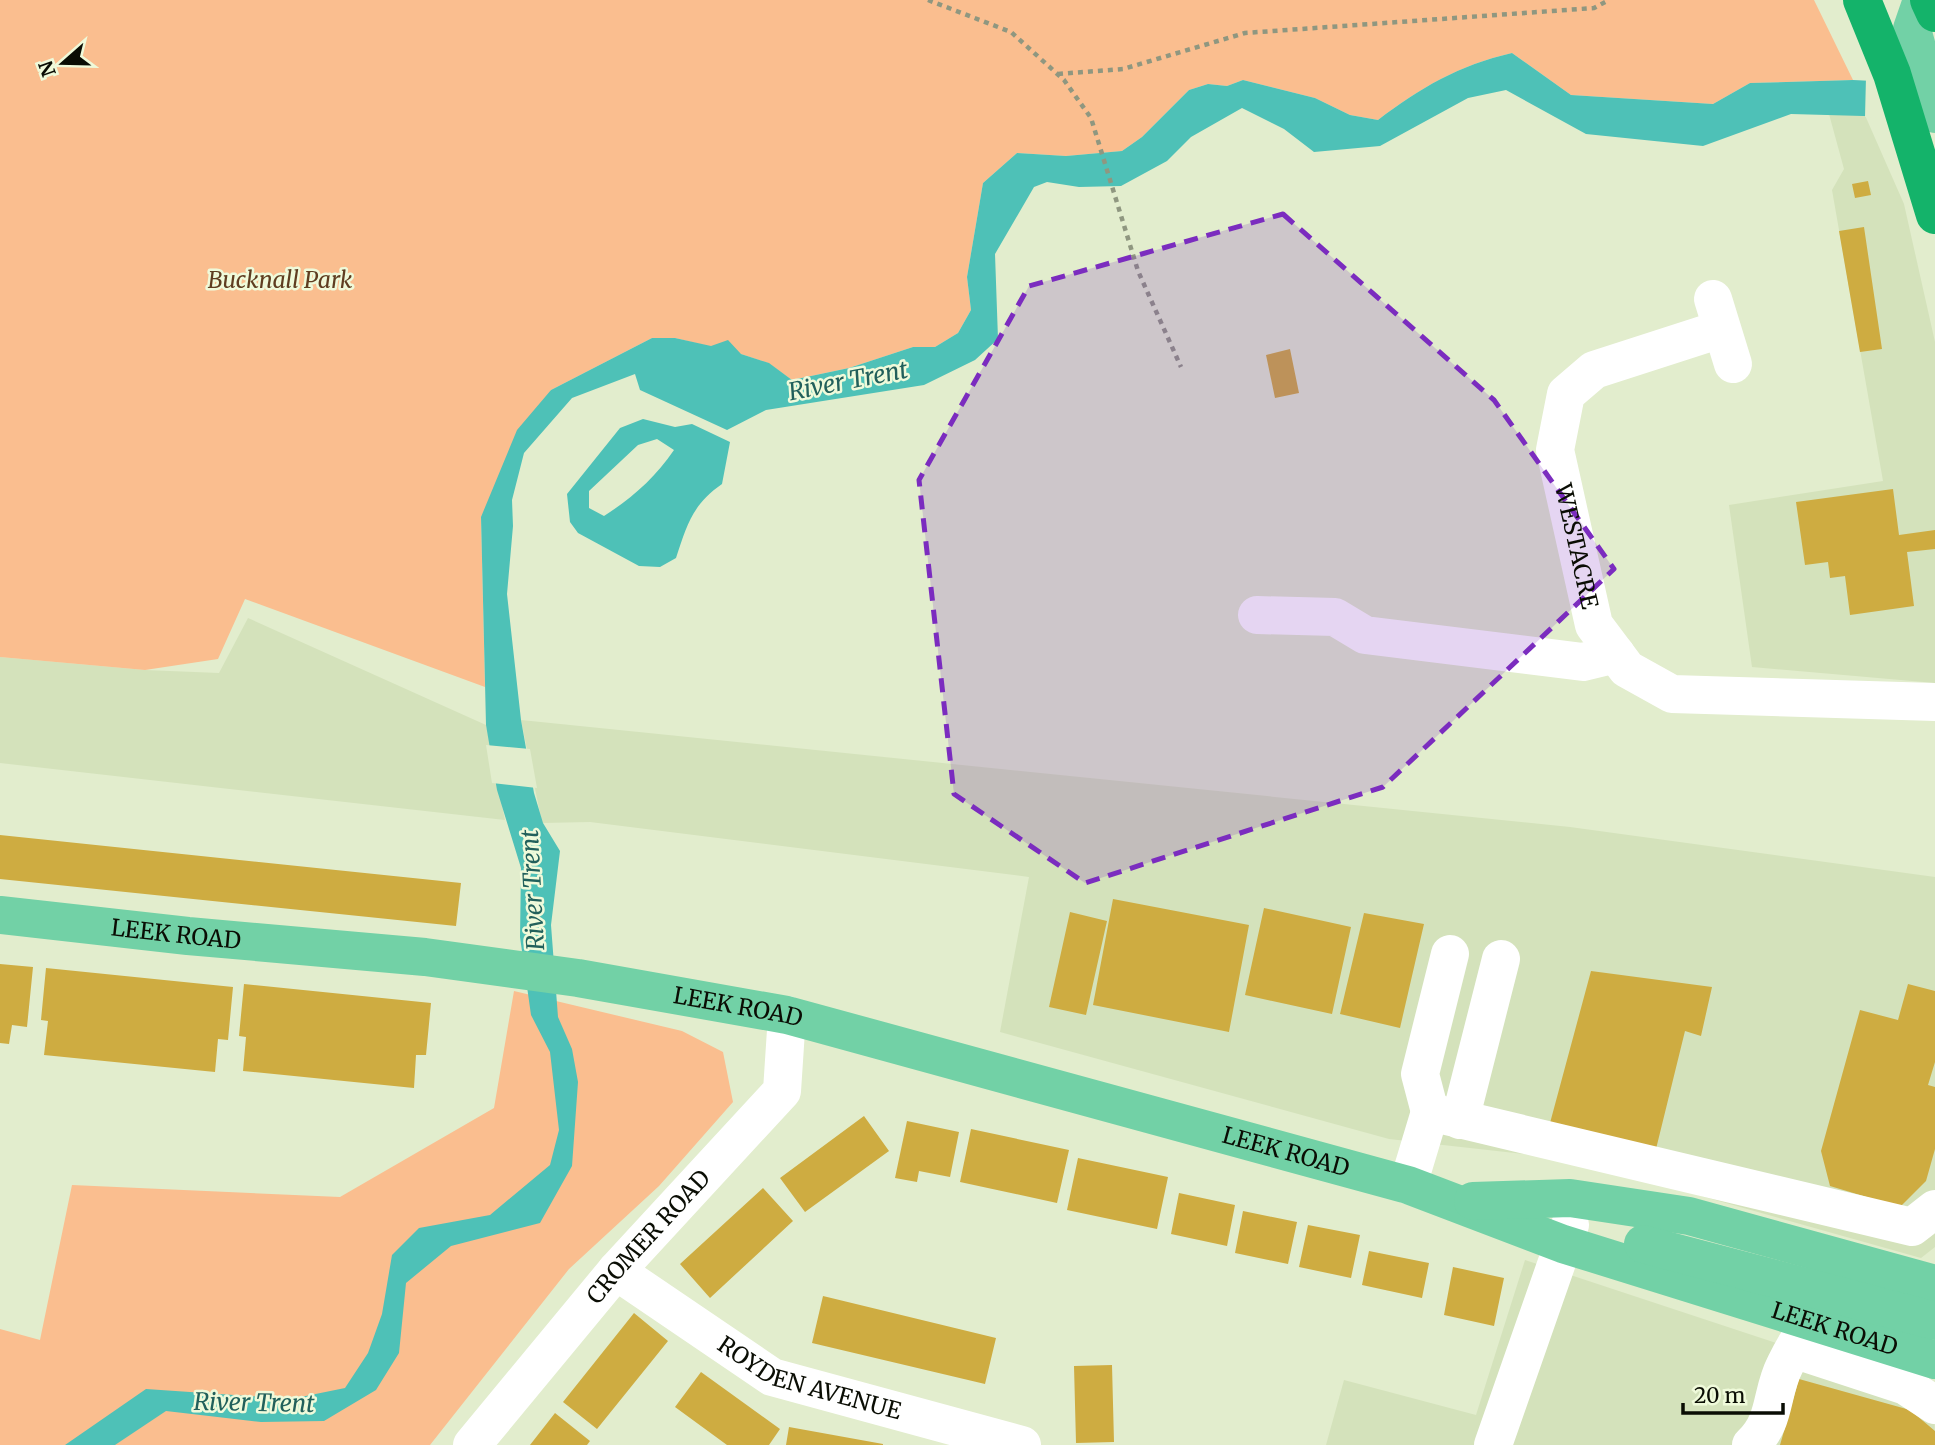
<svg xmlns="http://www.w3.org/2000/svg" width="1935" height="1445" viewBox="0 0 1935 1445" font-family="Merriweather,serif">
<style>
.built{fill:#d4e2bb}
.green{fill:#fabe8f}
.water{fill:#4ec1b7;fill-rule:evenodd}
.pier{fill:#e2edcd}
.building{fill:#ceac41}
.lines{fill:none;stroke-linecap:round;stroke-linejoin:round}
.path{stroke:#8f9780;stroke-width:4.5;stroke-dasharray:5 5;stroke-linecap:butt}
.minor{stroke:#fff;stroke-width:38}
.major{stroke:#72d1a6;stroke-width:38}
.highway{stroke:#14b36a;stroke-width:38}
.marked{fill:#7b2cbf;fill-opacity:0.2;stroke:#7b2cbf;stroke-width:5;stroke-dasharray:14 9;stroke-linejoin:round}
.labels{text-anchor:middle;stroke-width:5;stroke-linejoin:round;paint-order:stroke}
.park-label{font-size:23px;font-style:italic;fill:#5f3d20;stroke:#effada}
.street-label{font-size:23px;fill:#0a0d04;stroke:#effada}
.water-label{font-size:24px;font-style:italic;fill:#21605b;stroke:#effada}
</style>
<rect width="100%" height="100%" fill="#e2edcd"/>
<path class="built" d="M1864,113L1904,204L1935,342V683L1752,667L1729,505L1883,481L1832,190L1844,169L1829,114Z
M248,618L486,725L505,820L0,763V657L145,670L219,673Z
M521,720L1570,827L1935,877V1247L1921,1258L1570,1159L1389,1139L1000,1032L1029,877L590,822L542,823Z
M1525,1260L1934,1395L1935,1445H1326L1344,1380L1476,1415Z"/>
<path class="green" d="M0,0H1814L1853,80L1750,83L1713,104L1571,95L1512,53C1459,65 1420,88 1378,120L1350,115L1315,98L1243,80L1227,86L1208,84L1189,90L1142,137L1122,151L1066,156L1017,153L983,183L967,277L971,310L958,333L935,347H913L849,368L792,380L768,363L741,354L675,338H652L551,390L481,517L485,687L245,599L218,659L145,670L0,657Z
M514,991L682,1031L723,1052L733,1102L659,1186L569,1269L430,1445H0V1329L40,1340L72,1185L340,1197L494,1108Z"/>
<path class="water" d="M1512,53L1571,95L1713,104L1750,83L1853,80L1935,84V118L1791,114L1703,146L1586,134L1506,90L1468,98L1380,146L1314,152L1284,129L1242,108L1191,137L1167,161L1121,186L1079,187L1047,182L1034,187L995,254L998,339L975,360L924,385L766,410L727,430L640,390L635,374L572,398L524,453L512,500L513,526L507,594L521,720L534,793L543,823L560,851L551,925L558,1017L572,1049L578,1082L572,1166L540,1223L451,1246L406,1283L399,1353L376,1390L324,1421L261,1422L166,1411L115,1445H65L146,1389L291,1399L345,1388L368,1353L382,1314L392,1255L419,1228L490,1215L550,1165L559,1130L550,1052L531,1015L520,937L521,868L497,790L486,725L481,517L517,430L551,390L652,338H675L711,346L728,340L741,354L769,363L792,380L849,368L913,347H935L958,333L971,310L967,277L983,183L1017,153L1066,156L1122,151L1142,137L1189,90L1208,84L1227,86L1243,80L1315,98L1350,115L1378,120C1420,88 1459,65 1512,53Z
M643,419L675,427L692,424L730,442L722,484C692,505 687,525 676,558L660,567L639,566L578,533L570,522L567,494L620,428ZM657,439L674,450C655,478 632,498 604,516L589,508V491L638,445Z"/>
<path class="pier" d="M1866,77L1935,81V121L1865,117Z
M486,745L530,749L537,788L492,783Z"/>
<path class="building" d="M1868,181L1871,195L1855,198L1852,184Z
M1864,227L1882,349L1860,352L1839,231Z
M1290,349L1299,393L1275,398L1266,355Z
M1893,489L1899,535L1935,530V549L1907,552L1914,606L1850,615L1845,576L1830,578L1828,562L1805,565L1796,502Z
M0,835L461,883L456,926L0,879Z
M1113,899L1249,925L1229,1032L1093,1005Z
M1264,908L1351,927L1332,1014L1245,995Z
M1070,912L1107,921L1086,1015L1049,1007Z
M1364,913L1424,924L1400,1028L1340,1014Z
M0,964L33,967L27,1027L12,1025L9,1044L0,1043Z
M46,968L233,987L228,1040L218,1039L215,1072L44,1055L48,1021L41,1020Z
M1591,971L1712,987L1701,1036L1685,1031L1656,1149L1550,1123Z
M244,984L431,1003L426,1055H416L414,1088L243,1071L246,1037L239,1036Z
M1908,984L1935,991V1062L1928,1085L1935,1087V1149L1926,1181L1900,1207L1830,1186L1821,1151L1860,1010L1898,1020Z
M864,1116L889,1151L805,1212L780,1178Z
M907,1121L959,1132L950,1177L919,1171L917,1182L895,1178Z
M971,1129L1069,1150L1057,1203L960,1182Z
M1078,1158L1168,1177L1157,1229L1067,1210Z
M763,1188L793,1221L710,1298L680,1264Z
M1179,1193L1235,1205L1227,1246L1171,1234Z
M1243,1211L1297,1222L1288,1264L1235,1253Z
M1308,1225L1360,1235L1351,1278L1299,1267Z
M1369,1251L1429,1263L1422,1298L1362,1285Z
M1453,1267L1504,1278L1494,1326L1444,1315Z
M823,1296L996,1338L985,1384L812,1343Z
M634,1313L668,1341L597,1429L563,1402Z
M1112,1365L1114,1442L1076,1443L1074,1366Z
M701,1372L780,1429L769,1445H727L675,1407Z
M1799,1379L1910,1410L1935,1431V1445H1780Z
M555,1413L590,1441L587,1445H530Z
M789,1427L883,1444V1445H786Z"/>
<g class="lines">
<path class="path" d="M928,0L1011,32L1064,80L1091,118L1138,271L1181,367
M1058,74L1123,69L1245,33L1594,8L1609,0"/>
<g class="minor">
<path d="M1713,299L1733,364"/>
<path id="s1" d="M1721,329L1594,370L1566,394L1555,450L1594,625L1627,669L1672,694L1935,702"/>
<path d="M1257,615L1335,617L1365,635L1583,662L1616,654"/>
<path d="M1430,1112L1420,1074L1450,954"/>
<path d="M1460,1120L1501,959"/>
<path d="M1408,1185L1430,1112L1912,1227L1935,1209"/>
<path id="s2" d="M616,1271L772,1377L1022,1445"/>
<path d="M1796,1350L1906,1386L1935,1405"/>
<path id="s3" d="M472,1445L616,1271L782,1091L787,1015"/>
<path d="M1493,1445L1570,1225"/>
<path d="M1751,1445C1777,1421 1770,1394 1785,1365C1797,1340 1813,1317 1832,1297"/>
</g>
<g class="major">
<path d="M1922,0L1912,29L1935,114"/>
<path id="s4" d="M0,915L188,936L425,957L578,978L787,1015L1408,1185L1563,1244L1935,1360"/>
<path d="M1473,1201L1570,1198L1689,1216L1935,1284"/>
<path d="M1643,1244L1935,1321"/>
</g>
<path class="highway" d="M1862,0L1892,74L1935,215
M1929,0L1935,13"/>
</g>
<path class="marked" d="M1283,214L1494,400L1614,569L1383,787L1085,883L954,794L919,480L1029,286Z"/>
<g class="labels">
<g class="park-label">
<text x="280" y="288">Bucknall Park</text>
</g>
<g class="street-label">
<text dy="8" stroke="none"><textPath href="#s1" startOffset="326">WESTACRE</textPath></text>
<text dy="8" stroke="none"><textPath href="#s4" startOffset="177">LEEK ROAD</textPath></text>
<text dy="8" stroke="none"><textPath href="#s4" startOffset="744">LEEK ROAD</textPath></text>
<text dy="8" stroke="none"><textPath href="#s4" startOffset="1311">LEEK ROAD</textPath></text>
<text dy="8" stroke="none"><textPath href="#s3" startOffset="273">CROMER ROAD</textPath></text>
<text dy="8" stroke="none"><textPath href="#s4" startOffset="1888">LEEK ROAD</textPath></text>
<text dy="8" stroke="none"><textPath href="#s2" startOffset="224">ROYDEN AVENUE</textPath></text>
</g>
<g class="water-label">
<text transform="translate(848 381) rotate(-11)" y="8">River Trent</text>
<text transform="translate(533 890) rotate(-93)" y="8">River Trent</text>
<text transform="translate(254 1403) rotate(1)" y="8">River Trent</text>
</g>
</g>
<g transform="translate(63 63) rotate(250)" stroke="#effada" stroke-width="5" paint-order="stroke">
<path d="M0-5L12 26L0 18L-12 26Z" fill="#0a0d04"/>
<text y="-10" font-size="19" font-weight="bold" text-anchor="middle" fill="#0a0d04">N</text>
</g>
<path d="M1683 1403v10h100v-10" fill="none" stroke="#0a0d04" stroke-width="3.5"/>
<text x="1694" y="1403" font-size="21" fill="#0a0d04" stroke="#effada" stroke-width="5" paint-order="stroke">20 m</text>
</svg>
